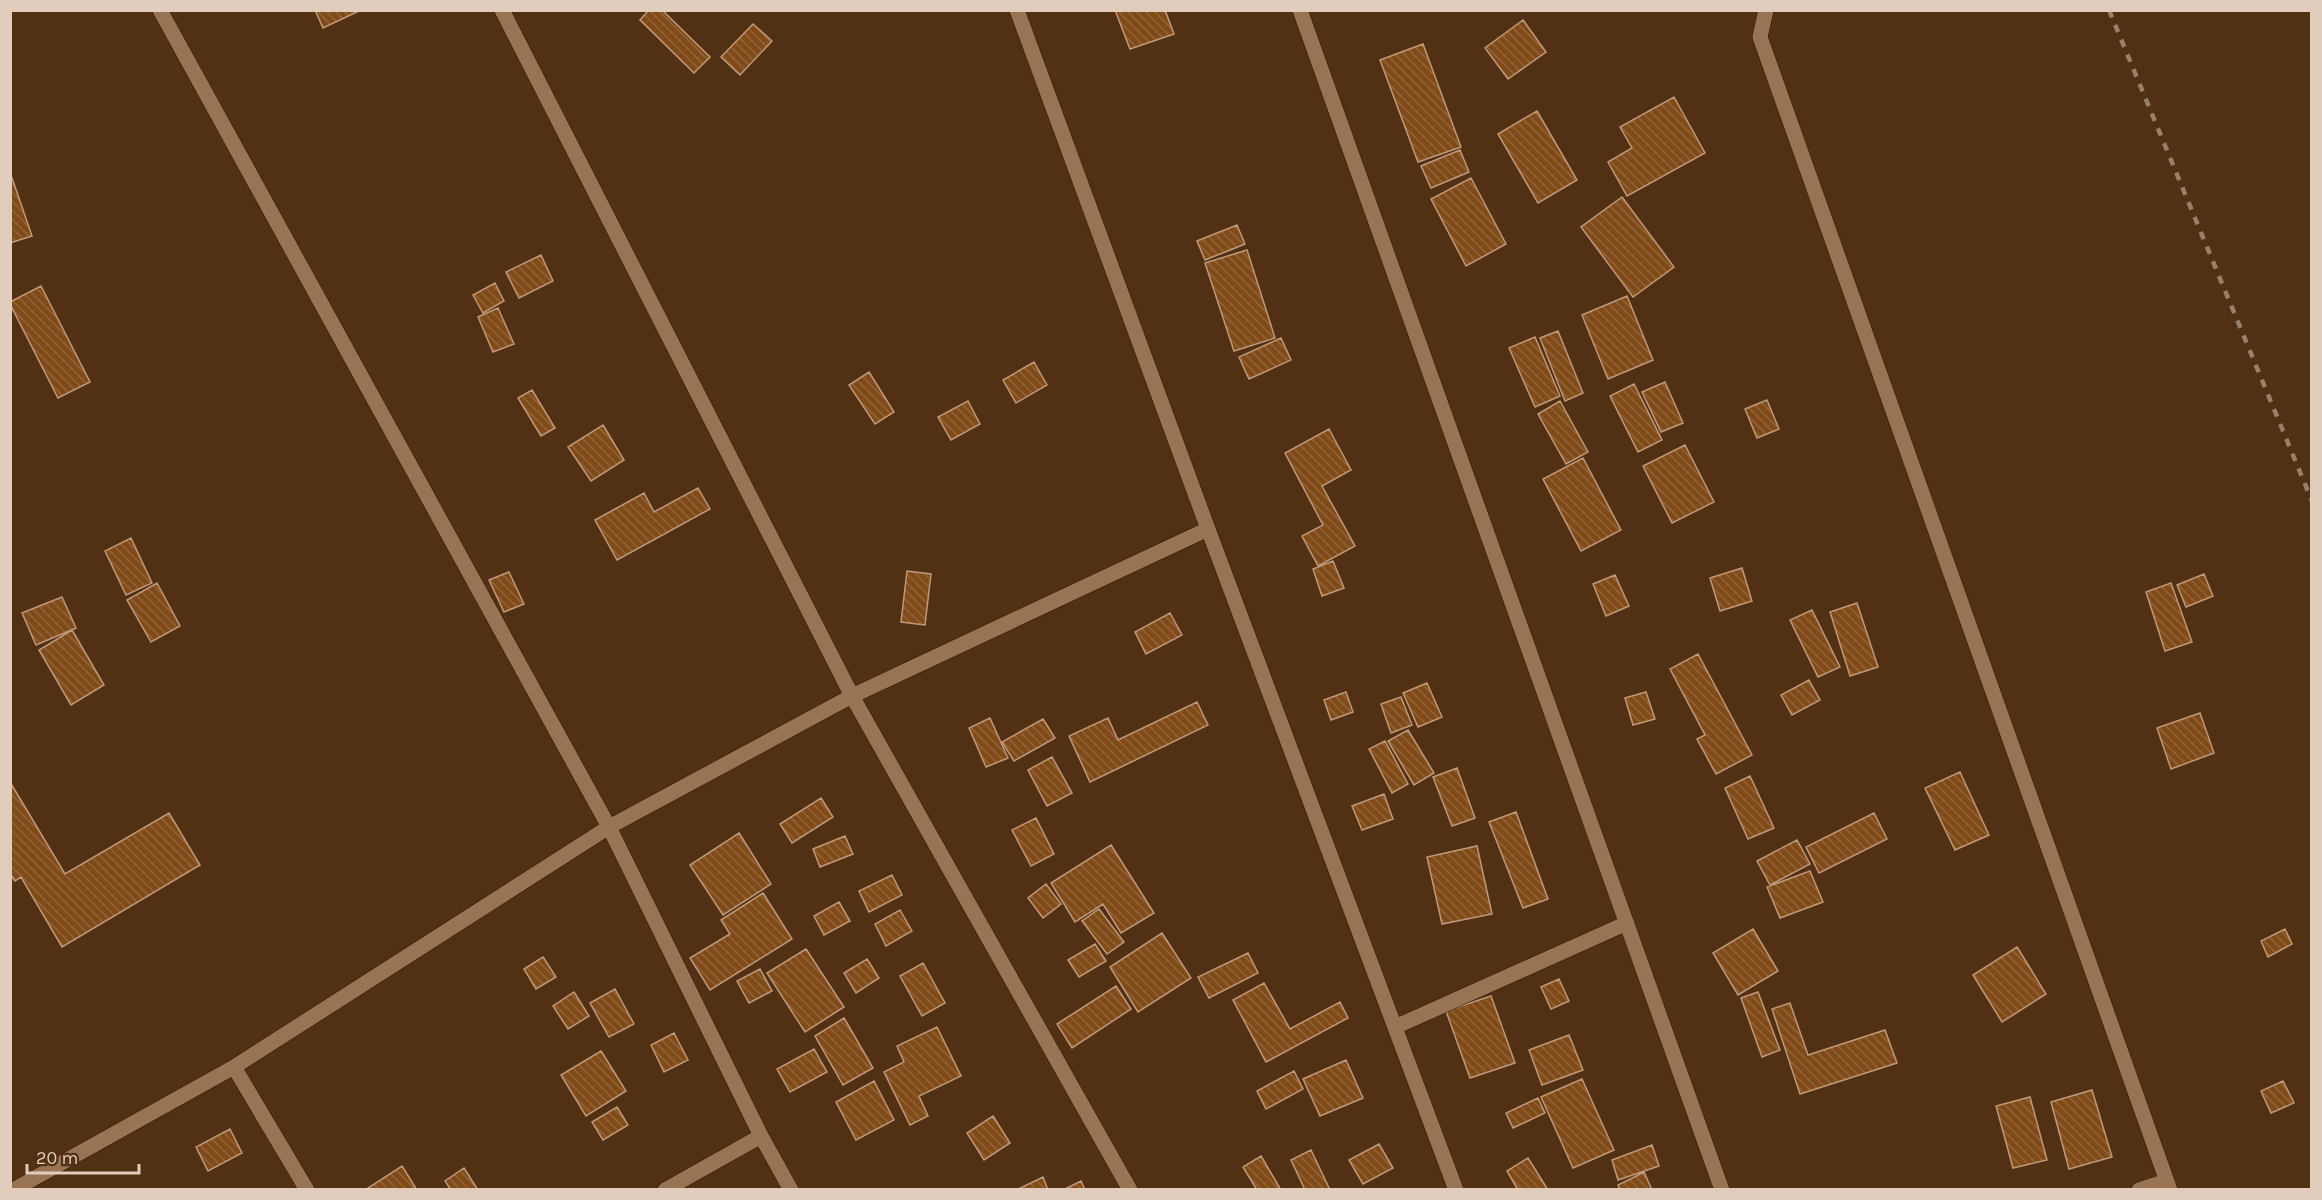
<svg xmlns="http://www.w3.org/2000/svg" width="2322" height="1200" viewBox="0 0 2322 1200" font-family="Karla,sans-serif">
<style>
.building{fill:url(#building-back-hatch);stroke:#c0997a;stroke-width:1.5}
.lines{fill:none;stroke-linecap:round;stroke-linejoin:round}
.minor-casing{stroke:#321a04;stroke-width:16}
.minor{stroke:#987354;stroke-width:15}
.rail{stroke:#9a7f69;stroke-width:4.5;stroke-dasharray:8 8;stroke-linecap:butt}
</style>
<defs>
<pattern id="building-back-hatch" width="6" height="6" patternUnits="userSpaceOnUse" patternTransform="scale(1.5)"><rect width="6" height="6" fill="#804b18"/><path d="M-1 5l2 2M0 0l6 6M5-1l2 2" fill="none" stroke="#926438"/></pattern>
</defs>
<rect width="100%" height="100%" fill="#513013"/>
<path class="building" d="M315,10H361L323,28Z
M649,10H662L710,57L694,73L640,20Z
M1115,10H1165L1174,34L1130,49Z
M1523,20L1546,52L1508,79L1485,48Z
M753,24L772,41L740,75L721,57Z
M1423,44L1461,147L1418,162L1380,60Z
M1674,97L1705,153L1627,196L1608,162L1632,148L1620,127Z
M1537,111L1577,180L1538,203L1498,134Z
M1460,150L1469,172L1431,188L1421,166Z
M10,172L32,236L10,243Z
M1471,178L1506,244L1466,266L1431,199Z
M1622,197L1674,267L1633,297L1581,227Z
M1237,225L1245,244L1205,260L1197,241Z
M1247,250L1275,338L1234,351L1205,263Z
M541,255L553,281L519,298L506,272Z
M495,283L504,301L483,313L473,295Z
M41,286L90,382L58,398L10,304V302Z
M1627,296L1653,360L1608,379L1582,315Z
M498,308L514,344L493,352L478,317Z
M1558,331L1583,393L1565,401L1540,338Z
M1535,337L1560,396L1535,407L1509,348Z
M1281,338L1291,360L1249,379L1239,357Z
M1034,362L1047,385L1016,403L1003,380Z
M869,372L894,412L875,424L849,385Z
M1665,382L1683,423L1661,432L1642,392Z
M1634,384L1662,440L1638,452L1610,396Z
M532,390L555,428L541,436L518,398Z
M1767,400L1779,429L1757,438L1745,409Z
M968,401L980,424L951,440L938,417Z
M1560,401L1588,452L1566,464L1538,414Z
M603,425L624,460L591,481L568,447Z
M1329,429L1351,470L1322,486L1355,546L1318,566L1302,536L1323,525L1285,453Z
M1685,445L1714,502L1672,523L1643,466Z
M1583,458L1621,530L1581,551L1543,479Z
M698,488L710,509L617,560L595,520L644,493L654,512Z
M131,538L152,583L126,595L105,551Z
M1333,561L1344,588L1322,596L1313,569Z
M1742,568L1752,601L1720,611L1710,578Z
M907,571L931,574L925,625L901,622Z
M509,572L524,604L504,612L489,580Z
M2204,574L2213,596L2186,607L2177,585Z
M1615,575L1629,606L1606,616L1593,584Z
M157,583L180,626L151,642L127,600Z
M2171,583L2192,642L2165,651L2146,592Z
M62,597L76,628L36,645L22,613Z
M1857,603L1878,667L1850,676L1830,612Z
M1812,610L1840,667L1818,677L1790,620Z
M1170,613L1182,635L1146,654L1135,632Z
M72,630L104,685L71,705L39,650Z
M1698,654L1752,755L1716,774L1697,739L1705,735L1670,669Z
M1809,680L1820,700L1792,715L1781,695Z
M1427,683L1442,717L1418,727L1403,693Z
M1346,692L1353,712L1331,720L1324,700Z
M1646,692L1655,719L1633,725L1625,698Z
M1401,697L1412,725L1391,733L1381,704Z
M1197,702L1208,725L1090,782L1069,736L1108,718L1118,740Z
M2200,713L2214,753L2171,769L2157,728Z
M990,718L1008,758L986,767L969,728Z
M1043,719L1055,738L1014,761L1002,742Z
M1408,730L1434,773L1414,785L1388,741Z
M1385,741L1408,784L1392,793L1369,749Z
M1052,757L1072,793L1047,806L1028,770Z
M1457,768L1475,818L1452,826L1433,777Z
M1960,772L1989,835L1955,850L1925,788Z
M1750,776L1774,828L1748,839L1725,788Z
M10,782L65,874L169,813L200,865L62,947L21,877L15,881L10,874Z
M1384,794L1393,819L1362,830L1352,806Z
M821,798L833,817L792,843L780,824Z
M1516,812L1548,899L1523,908L1489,822Z
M1874,813L1887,839L1819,873L1806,847Z
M1036,818L1054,854L1031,866L1012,830Z
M739,833L771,884L723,915L690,865Z
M845,836L853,854L820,867L813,849Z
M1797,840L1810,864L1770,885L1757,861Z
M1111,845L1154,913L1121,933L1103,904L1075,922L1051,883Z
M1477,846L1492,914L1442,924L1427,857Z
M1810,871L1823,902L1780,918L1767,887Z
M892,875L902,895L869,912L859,891Z
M1046,884L1061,904L1043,918L1028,898Z
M763,893L792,939L710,990L690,958L730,934L721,920Z
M839,902L850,921L824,935L814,916Z
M1099,909L1124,942L1107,954L1082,921Z
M900,910L912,931L886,946L875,924Z
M1753,929L1778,971L1738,995L1713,953Z
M2285,929L2292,944L2268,957L2261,941Z
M1162,933L1191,978L1138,1012L1110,967Z
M1095,944L1106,961L1079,977L1068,960Z
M2017,947L2046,994L2002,1022L1973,975Z
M806,949L844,1007L805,1032L767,973Z
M1248,953L1258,973L1209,998L1198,977Z
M543,957L556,977L536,989L524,969Z
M867,959L879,978L856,993L844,973Z
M923,963L945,1003L922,1016L900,976Z
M760,969L772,991L749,1003L737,981Z
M1559,979L1569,1001L1551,1009L1541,987Z
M1264,983L1290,1029L1340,1002L1348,1018L1266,1062L1233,1000Z
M1116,986L1131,1009L1072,1048L1057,1024Z
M615,989L634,1024L609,1037L590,1003Z
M574,992L589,1016L568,1029L553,1006Z
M1758,992L1780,1050L1762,1057L1741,998Z
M1491,996L1515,1063L1470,1078L1446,1011Z
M1790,1003L1808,1055L1885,1030L1897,1063L1800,1094L1772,1009Z
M844,1018L873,1068L843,1085L815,1036Z
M937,1027L961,1076L919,1096L928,1116L910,1125L884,1072L904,1062L897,1046Z
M674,1033L688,1060L664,1072L651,1045Z
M1569,1035L1583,1070L1542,1085L1529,1050Z
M814,1049L827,1072L790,1092L777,1069Z
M601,1051L626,1091L586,1116L561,1075Z
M1346,1060L1363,1098L1320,1116L1303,1079Z
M1294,1071L1303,1089L1266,1109L1257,1091Z
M1582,1079L1614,1150L1573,1168L1541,1097Z
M874,1081L894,1120L856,1140L836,1102Z
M2283,1081L2294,1103L2271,1113L2261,1091Z
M2092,1090L2112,1157L2069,1169L2051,1102Z
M2030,1097L2047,1160L2013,1168L1996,1106Z
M1538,1098L1545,1113L1513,1128L1506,1113Z
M617,1107L628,1125L603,1140L592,1122Z
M993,1116L1010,1143L984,1160L967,1133Z
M230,1129L242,1153L208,1171L196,1147Z
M1379,1144L1393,1168L1363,1184L1349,1160Z
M1652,1145L1659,1166L1618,1180L1612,1160Z
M1311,1150L1330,1190H1305L1291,1160Z
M1261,1156L1281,1190H1257L1243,1167Z
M1528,1158L1548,1190H1518L1507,1171Z
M402,1166L417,1190H365Z
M464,1168L478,1190H451L445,1181Z
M1644,1172L1652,1190H1620L1618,1185Z
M1043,1177L1048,1190H1016Z
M1081,1181L1085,1190H1063Z"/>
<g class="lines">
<g class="minor-casing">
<path id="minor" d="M160,10L609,827L761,1136L791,1190
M502,10L852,696L1130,1190
M1017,10L1208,529L1456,1190
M1300,10L1722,1190
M1766,10L1760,37L2170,1190
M1395,1027L1627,923
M234,1067L307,1190
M13,1190L234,1067L609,827L852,696L1208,529
M665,1190L761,1136
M2139,1190L2167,1181"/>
</g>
<use href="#minor" class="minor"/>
<path class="rail" d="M2109,10L2312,501"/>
</g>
<rect width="2322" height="1200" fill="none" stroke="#e2cdbd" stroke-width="24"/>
<path d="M27 1164v9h112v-9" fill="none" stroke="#e2cdbd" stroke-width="3"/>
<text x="36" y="1164" font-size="18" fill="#e2cdbd" stroke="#513013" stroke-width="4.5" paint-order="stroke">20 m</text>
</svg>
